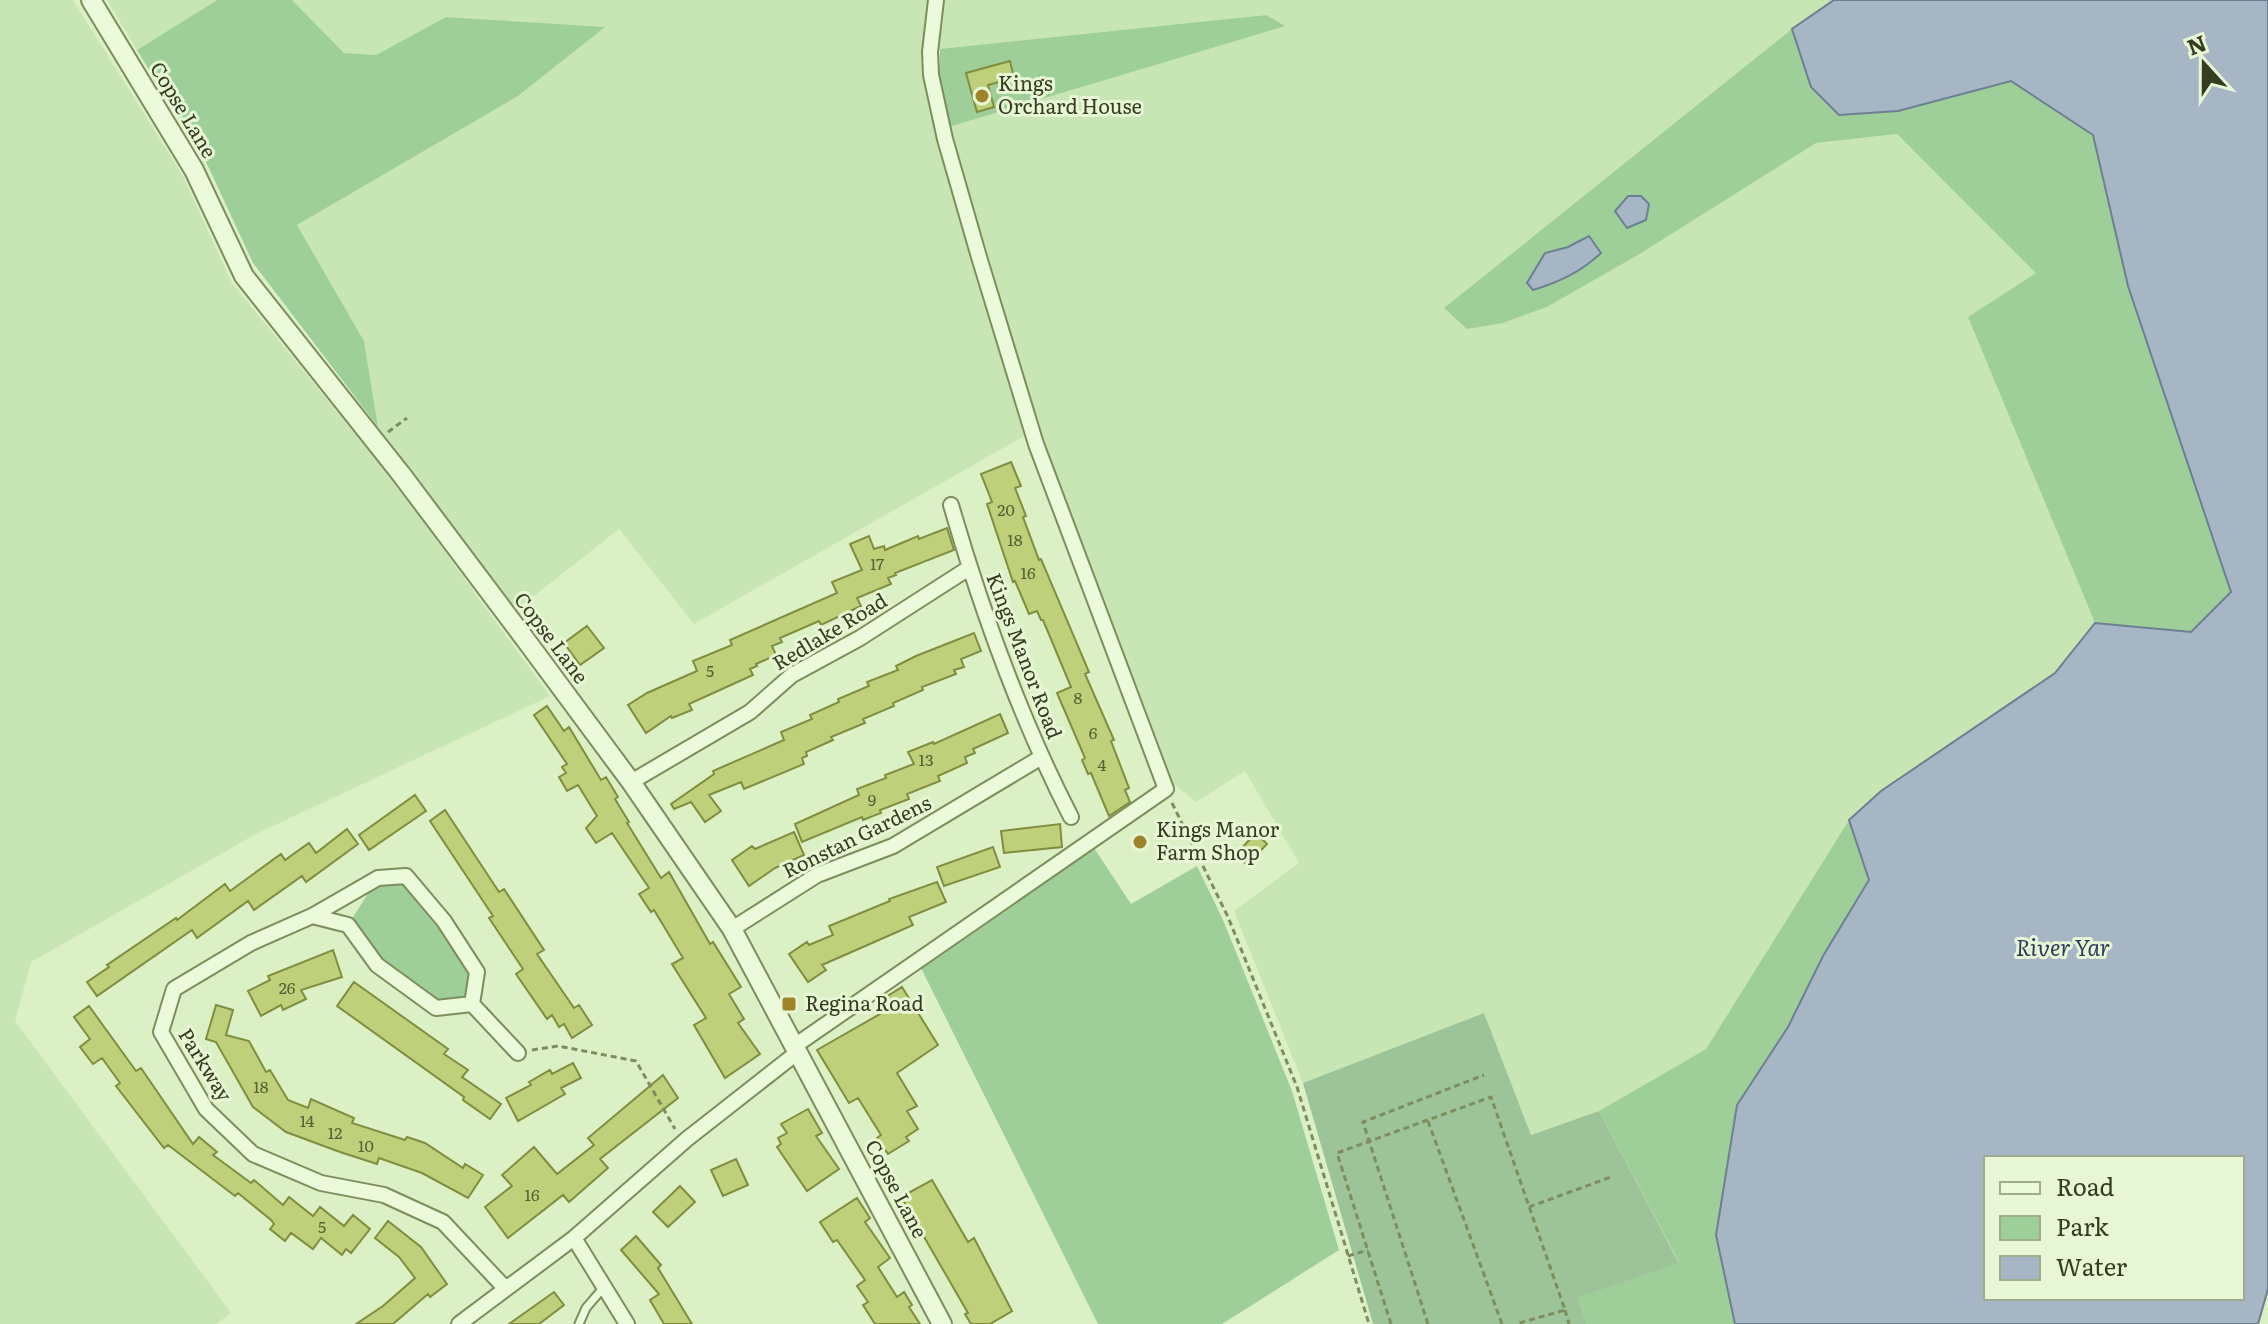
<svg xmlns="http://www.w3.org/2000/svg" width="2268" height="1324" viewBox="0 0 2268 1324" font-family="Literata,serif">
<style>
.farmland{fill:#c7e6b3}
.green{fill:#9fcf99}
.cemetery{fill:#9dc498}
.water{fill:#a7b6c4;stroke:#6d7f93;stroke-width:2;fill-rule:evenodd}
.building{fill:#bfd07a;stroke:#808d3f;stroke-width:2}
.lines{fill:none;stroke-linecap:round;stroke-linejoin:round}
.service-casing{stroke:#7d8d5b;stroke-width:11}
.minor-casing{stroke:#7d8d5b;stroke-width:18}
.tertiary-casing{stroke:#7d8d5b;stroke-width:22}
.path{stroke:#7d8d5b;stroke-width:3;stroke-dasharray:6 4;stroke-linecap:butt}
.service{stroke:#ebfada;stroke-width:7}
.minor{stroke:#ebfada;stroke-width:14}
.tertiary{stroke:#ebfada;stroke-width:18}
.poi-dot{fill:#9e8328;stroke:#e7f7d6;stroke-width:3}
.labels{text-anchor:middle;stroke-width:6;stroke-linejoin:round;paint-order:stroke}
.number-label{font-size:16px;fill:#586136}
.poi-label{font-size:20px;fill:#353c1f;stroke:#e7f7d6;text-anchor:start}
.street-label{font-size:20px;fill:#353c1f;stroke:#e7f7d6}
.water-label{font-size:22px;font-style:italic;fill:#2e3b5c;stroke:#e7f7d6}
</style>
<rect width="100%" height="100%" fill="#dcf0c6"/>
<path class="farmland" d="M0,0H73L183,176L232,283L394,482L550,696L256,834L31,962L15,1021L231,1313L216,1324H0Z
M107,0H217L137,50Z
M292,0H1834L1792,29L1444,308L1503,323L1547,307L1638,255L1816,143L1897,134L2037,273L1968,317L2095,623L2055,673L1881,791L1849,820L1706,1049L1599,1111L1531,1135L1484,1013L1303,1083L1234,911L1299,863L1245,771L1196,802L1174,784L1044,443L949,127L1284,26L1266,15L921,51L922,77L937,142L1024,436L694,624L619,529L516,610L378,427L364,341L297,225L518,96L603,28L446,17L376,55L344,53Z"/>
<path class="green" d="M217,0H292L344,53L376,55L446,17L605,27L518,96L297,225L364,341L378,427L253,263L207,164L137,50Z
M1834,0H2268V676L2022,825L1956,1324H1587L1578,1298L1679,1262L1599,1111L1706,1049L1849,820L1881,791L2055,673L2095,623L1968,317L2036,273L1897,134L1816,143L1638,255L1547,307L1503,323L1467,329L1444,308L1792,29Z
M1266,15L1285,26L949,127L939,76L940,49Z
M1094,848L1131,904L1197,866L1223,920L1292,1091L1339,1250L1222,1324H1098L921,968Z
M406,876L477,972L472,1004L436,1008L377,965L348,925L378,878Z"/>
<path class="cemetery" d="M1484,1013L1531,1135L1599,1111L1679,1263L1578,1298L1587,1324H1373L1303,1083Z"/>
<path class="water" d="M1834,0H2268V1289L2258,1324H1735L1716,1235L1737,1105L1788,1027L1823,956L1869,880L1849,820L1881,791L2055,673L2095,623L2191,632L2231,592L2128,286L2093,135L2011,81L1898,111L1839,115L1811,87L1792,29ZM1986,1158H2242V1298H1986Z
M1628,196H1641L1649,204L1646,220L1627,228L1615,211Z
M1589,236L1601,253C1581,272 1559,282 1533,290L1527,283L1545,253L1568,247Z"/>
<path class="building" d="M1010,61L1014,78L988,85L994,107L977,112L966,73Z
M1011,462L1021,486L1015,488L1026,516L1023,517L1039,560L1041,559L1089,672L1085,674L1114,740L1111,741L1129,788L1125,790L1130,802L1109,816L1091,773L1088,774L1082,760L1085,758L1057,693L1071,687L1043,620H1041L1037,611L1029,614L1015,581L1013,582L987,504L992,502L981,474Z
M947,528L954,550L895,573L896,575L888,578L891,584L857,598L861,606L821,625L819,621L780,638L782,642L772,646L776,655L756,664L757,666L750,669L753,675L689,704L692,710L672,718L671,716L646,733L628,705L647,693L697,671L693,661L732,645L730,640L837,593L832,582L862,570L850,544L869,536L874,549L884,546L885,550L918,536L919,539Z
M587,626L604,648L580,665L564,643Z
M974,633L981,651L961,659L964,667L954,670L956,674L922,687L923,690L893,703L894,706L863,719L865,723L831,737L833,740L806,752L807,756L802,758L804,764L744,789L741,782L709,795L721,811L705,822L691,802L674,809L671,804L714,774L713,771L784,740L781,732L812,719L810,715L839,702L838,699L869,686L867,682L898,670L896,666L916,656Z
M547,706L564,731L569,727L601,780L606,777L618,797L615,799L629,822L627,823L661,878L669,872L710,944L713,942L741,987L729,994L744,1019L738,1023L760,1054L725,1078L694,1025L706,1018L672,964L683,958L654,910L651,912L639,894L649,888L612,833L596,843L586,828L597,816L578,785L567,791L559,777L566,773L562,767L567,764L534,715Z
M1000,714L1008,733L973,749L975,753L965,757L967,763L938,776L940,781L907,794L909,799L880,810L881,813L863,820L862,817L802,842L795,824L859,795L857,789L886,778L885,775L914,764L908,752L933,742L934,744Z
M415,795L426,811L369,850L359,835Z
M445,810L499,892L504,889L544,950L537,954L574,1008L579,1005L592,1025L572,1038L564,1024L559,1027L552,1015L547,1019L516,974L523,969L489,918L493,916L430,821Z
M1060,824L1062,847L1004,853L1001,831Z
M347,829L358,844L306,882L302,876L254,910L248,901L197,938L192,930L97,996L87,982L109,967L107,965L176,918L177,920L225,884L230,891L281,854L285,860L309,843L316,853Z
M794,832L804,855L775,868L749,886L732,860L752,846L755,849Z
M1256,833L1267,844L1247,865L1236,854Z
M993,847L1000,867L944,886L937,867Z
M937,882L946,902L909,917L913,925L822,965L826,970L808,982L789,954L807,942L809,945L833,935L829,926L890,901L889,899Z
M333,950L342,977L301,990L306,999L283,1010L281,1005L261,1016L248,991L270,980L268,976Z
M354,982L448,1049L444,1054L468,1070L462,1077L501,1104L490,1119L463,1100L464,1097L337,1006Z
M902,987L938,1045L897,1073L917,1106L907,1111L918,1129L906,1137L909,1141L888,1154L877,1138L881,1135L858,1098L849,1103L817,1050L887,1010L881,1000Z
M216,1005L233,1010L226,1035L249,1041L266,1072L270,1070L288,1100L308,1108L311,1099L354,1118L352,1123L405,1140L407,1137L425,1143L463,1168L465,1164L483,1175L468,1198L422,1173L379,1158L377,1164L340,1152L286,1132L253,1107L216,1042L206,1039Z
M89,1006L136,1071L141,1068L193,1144L199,1137L217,1152L213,1155L251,1183L254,1180L283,1205L289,1197L313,1216L320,1207L344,1226L353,1215L370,1229L351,1253L346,1249L342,1255L321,1238L313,1249L291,1233L285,1241L270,1229L274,1224L271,1220L238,1193L235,1196L168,1145L164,1148L116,1086L120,1083L102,1058L93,1064L80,1047L90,1039L74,1017Z
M573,1063L581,1078L561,1088L565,1094L518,1121L506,1098L531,1085L529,1082L550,1070L552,1074Z
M663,1075L678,1098L600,1159L608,1168L569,1202L563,1195L508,1238L485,1207L512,1186L502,1175L534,1147L557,1174L594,1145L588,1138Z
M808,1109L822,1133L816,1136L839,1169L807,1191L777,1147L781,1144L778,1138L787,1133L781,1124Z
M736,1159L748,1185L723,1196L711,1170Z
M932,1180L968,1242L974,1238L1012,1311L990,1324H971L965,1314L968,1313L901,1197Z
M680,1186L695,1202L668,1227L653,1212Z
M857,1198L870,1218L865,1222L890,1258L878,1267L897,1297L904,1292L912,1305L909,1307L920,1324H875L863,1305L868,1302L857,1286L865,1280L837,1240L833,1242L820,1222Z
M388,1221L421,1247L447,1284L430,1297L428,1294L393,1324H356L383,1306L415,1278L399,1257L375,1238Z
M636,1236L661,1265L658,1268L692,1324H664L650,1300L659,1294L621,1250Z
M554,1292L564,1305L547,1318L539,1324H509Z"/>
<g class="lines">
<g class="service-casing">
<path id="service" d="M579,1324L586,1308L604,1287"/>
</g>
<g class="minor-casing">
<path id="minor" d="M951,505C982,612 1020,718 1071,817
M631,782L750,712L792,675L860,638L969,568
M312,916L378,878L406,876L444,921L477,972L472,1004
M732,929L817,875L893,846L1040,758
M472,1004L436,1008L377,965L348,925L312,916L251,943L174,989L161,1032L206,1109L253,1154L321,1183L384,1195L443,1222L505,1288
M472,1004L518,1053
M796,1045L1166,789L1036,444L979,257L945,139L931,75L930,52L936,0
M574,1238L627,1324
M459,1324L574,1238L687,1139L798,1052"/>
</g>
<g class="tertiary-casing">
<path id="tertiary" d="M91,0L194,170L244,276L401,474L531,647L631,782L732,929L942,1324"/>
</g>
<path class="path" d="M388,432L407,418
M1172,803L1228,917L1297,1087L1369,1324
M532,1050L558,1046L636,1061L675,1129
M1428,1121L1502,1324
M1529,1207L1611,1177
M1348,1256L1368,1250
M1565,1310L1569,1324
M1391,1324L1337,1153L1491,1097L1565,1310L1516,1324
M1428,1324L1363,1122L1484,1075"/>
<use href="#service" class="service"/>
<use href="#minor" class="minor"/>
<use href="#tertiary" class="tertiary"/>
</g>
<g class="poi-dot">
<circle cx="982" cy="96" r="8"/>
<circle cx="1140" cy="842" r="8"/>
<rect x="781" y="996" width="16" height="16" rx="4"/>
</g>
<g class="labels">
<g class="number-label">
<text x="1006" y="516">20</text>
<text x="1015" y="546">18</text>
<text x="877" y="570">17</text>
<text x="1028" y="579">16</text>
<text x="710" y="677">5</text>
<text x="1078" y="704">8</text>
<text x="1093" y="739">6</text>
<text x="926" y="766">13</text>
<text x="1102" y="771">4</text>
<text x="872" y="806">9</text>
<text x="287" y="994">26</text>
<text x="261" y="1093">18</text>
<text x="307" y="1127">14</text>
<text x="335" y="1139">12</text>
<text x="366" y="1152">10</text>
<text x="532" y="1201">16</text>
<text x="322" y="1233">5</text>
</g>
<g class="poi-label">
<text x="998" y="91">Kings<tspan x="998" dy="23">Orchard House</tspan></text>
<text x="1156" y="837">Kings Manor<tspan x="1156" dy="23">Farm Shop</tspan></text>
<text x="805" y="1011">Regina Road</text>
</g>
<g class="street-label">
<text transform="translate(183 110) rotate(59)" y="7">Copse Lane</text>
<text transform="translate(830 632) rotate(-31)" y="7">Redlake Road</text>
<text transform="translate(551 638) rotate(53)" y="7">Copse Lane</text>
<text transform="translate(1024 656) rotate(69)" y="7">Kings Manor Road</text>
<text transform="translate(857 837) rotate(-26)" y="7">Ronstan Gardens</text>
<text transform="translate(205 1065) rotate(58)" y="7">Parkway</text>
<text transform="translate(896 1189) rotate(62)" y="7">Copse Lane</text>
</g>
<g class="water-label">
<text x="2063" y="956">River Yar</text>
</g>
</g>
<rect x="1984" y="1156" width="260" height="144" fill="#e7f7d6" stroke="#a0ac8d" stroke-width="2"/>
<rect x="2000" y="1182" width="40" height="12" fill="#ebfada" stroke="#a0ac8d" stroke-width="2"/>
<text x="2056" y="1196" font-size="24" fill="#353c1f">Road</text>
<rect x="2000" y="1216" width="40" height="24" fill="#9fcf99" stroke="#a0ac8d" stroke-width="2"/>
<text x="2056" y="1236" font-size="24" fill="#353c1f">Park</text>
<rect x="2000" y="1256" width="40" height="24" fill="#a7b6c4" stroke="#a0ac8d" stroke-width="2"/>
<text x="2056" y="1276" font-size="24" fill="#353c1f">Water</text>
<g transform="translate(2204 64) rotate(339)" stroke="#e7f7d6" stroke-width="6" paint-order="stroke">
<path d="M0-6L14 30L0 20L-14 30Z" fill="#353c1f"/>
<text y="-12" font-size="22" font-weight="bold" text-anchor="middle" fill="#353c1f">N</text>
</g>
</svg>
